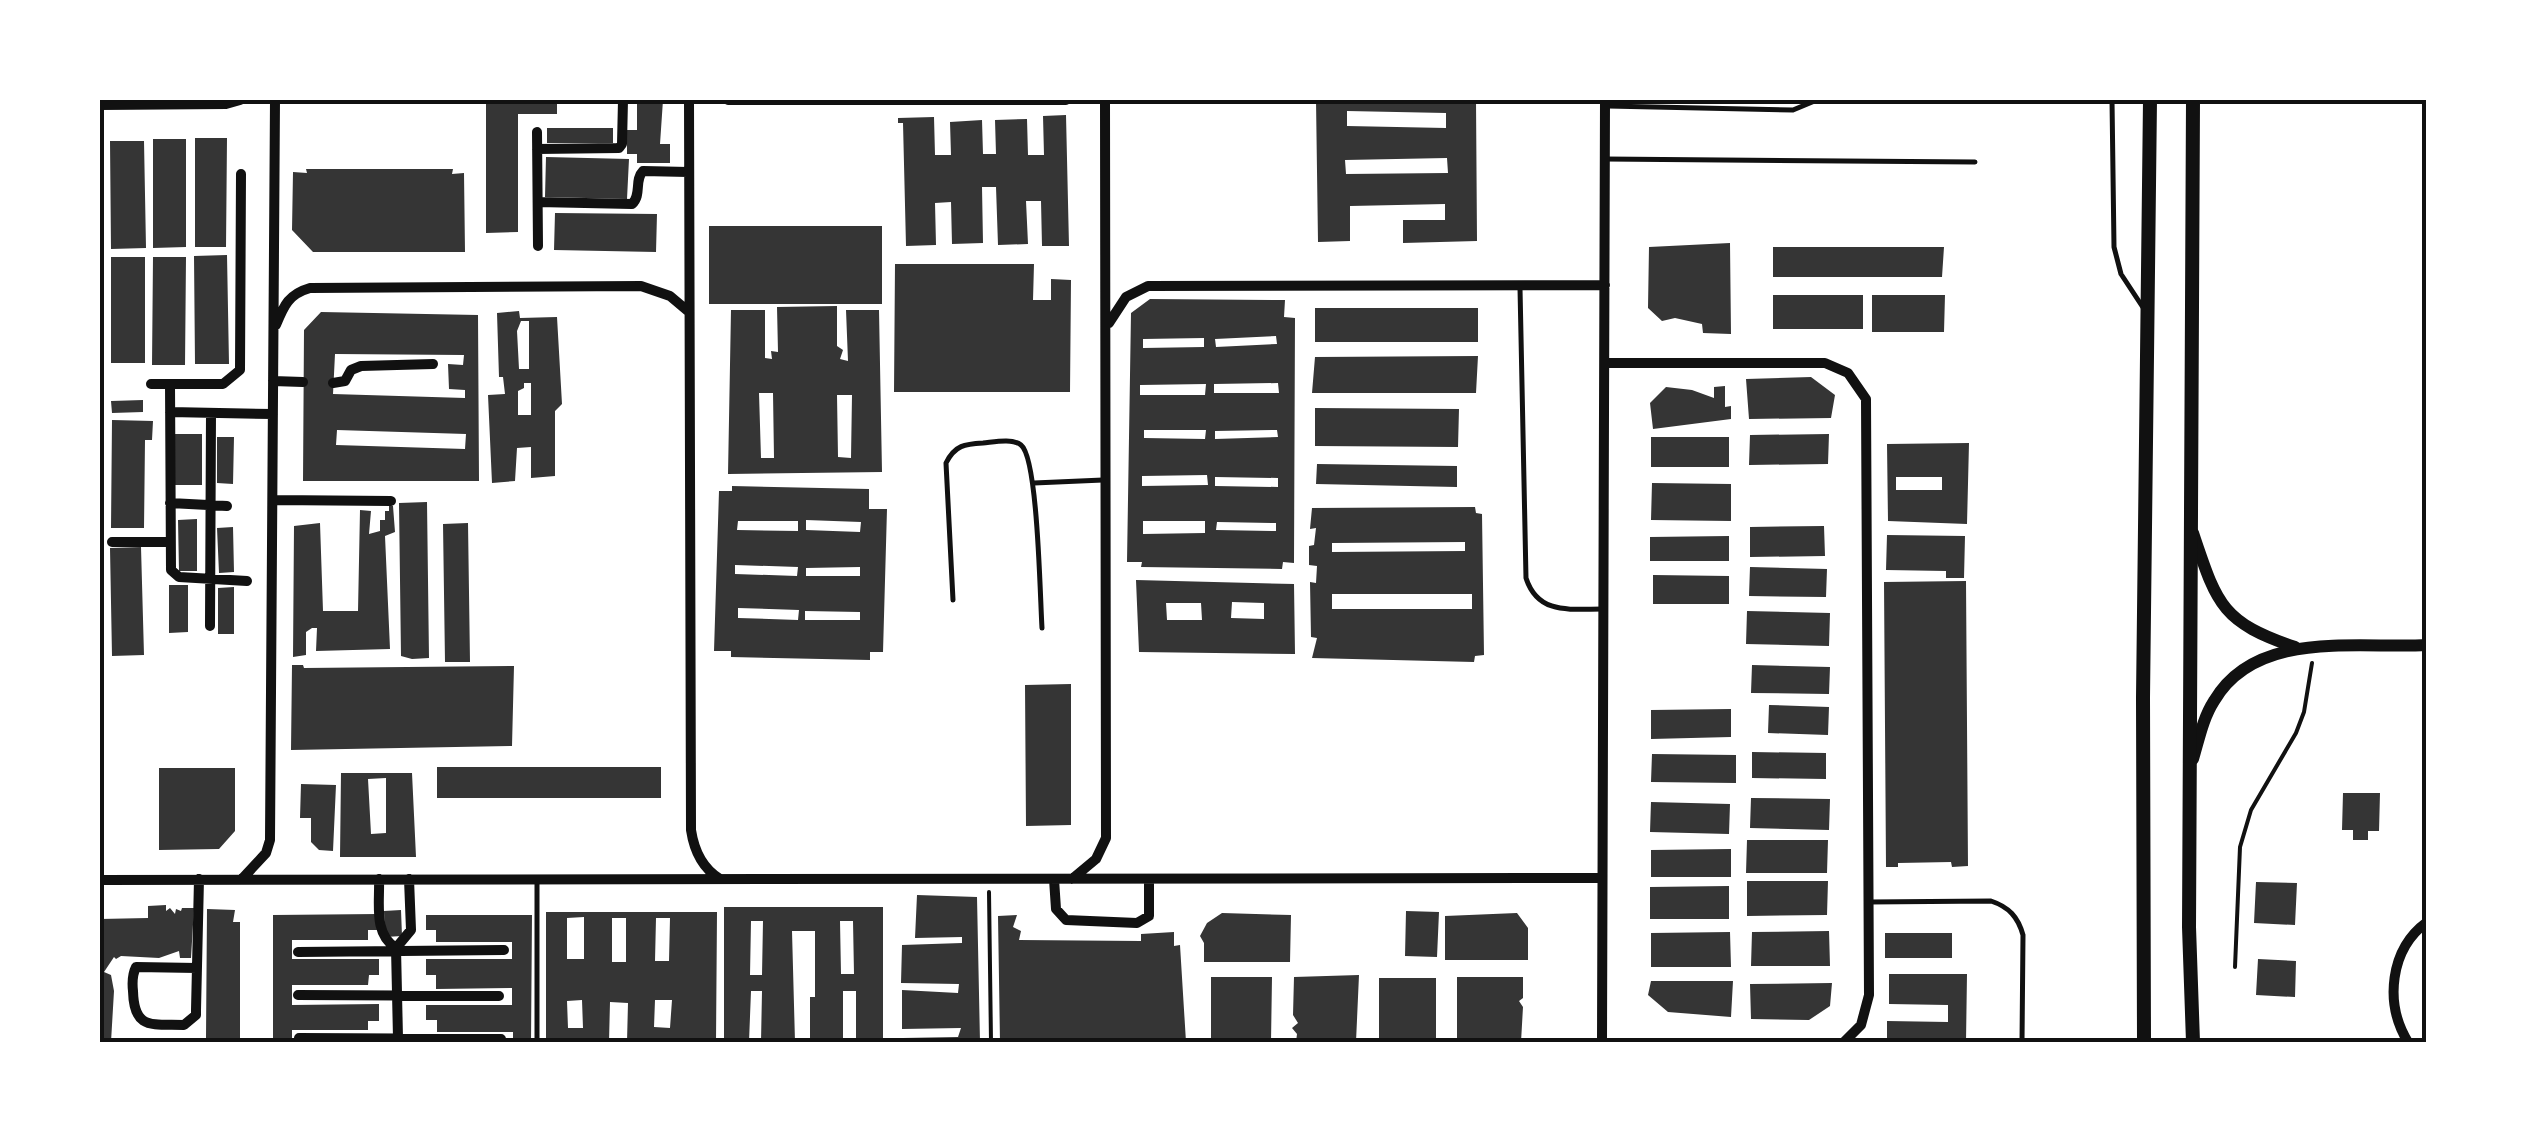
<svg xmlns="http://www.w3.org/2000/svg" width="2527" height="1142" viewBox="0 0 2527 1142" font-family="'Asap Condensed',sans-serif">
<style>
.building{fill:#353535;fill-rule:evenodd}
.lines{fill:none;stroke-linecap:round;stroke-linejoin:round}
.path{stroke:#111;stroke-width:4}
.service{stroke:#111;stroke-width:5}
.minor{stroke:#111;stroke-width:10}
.tertiary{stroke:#111;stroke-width:12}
.secondary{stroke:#111;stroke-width:14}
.neatline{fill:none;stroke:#111;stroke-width:4}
</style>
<rect width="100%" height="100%" fill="#fff"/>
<path class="building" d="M486,100H557V114H518V232L486,233Z
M637,100H663L660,144H670V163H637V154H627V130H637Z
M1316,100H1476L1477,241L1403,243V220H1445V204L1350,206V241L1318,242ZM1347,111L1446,113V128L1347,126ZM1447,158L1448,173L1346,174L1345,160Z
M1066,115L1069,246H1042L1041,201H1026L1028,244L998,245L996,187H982L983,243L952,244L951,202L935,203L936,245L906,246L903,123H898V118L934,117L935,155H951L950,122L982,120L983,154H996L995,120L1027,119L1028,155H1044L1043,116Z
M547,128H613V143H547Z
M195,138H227L226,247H195Z
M153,139H186V247L153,248Z
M110,141H144L146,248L111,249Z
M546,157L629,159L627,199L545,197Z
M306,169H453L452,174L464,173L465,252H313L292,230L293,172L307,173Z
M555,213L657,214L656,252L554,250Z
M709,226H882V304H709Z
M1730,243L1731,334L1703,333L1702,324L1675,318L1662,321L1648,308L1649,247Z
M1773,247H1944L1942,277H1773Z
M227,255L229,364H195L194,256Z
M111,257H145V363H111Z
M153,257H186L185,365H152Z
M895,264H1034L1033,300H1051V279L1071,280L1070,392H894Z
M1773,295H1863V329H1773Z
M1872,295H1945L1944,332H1872Z
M1150,299L1285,300L1284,317L1295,318L1294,563L1283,562L1282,569L1141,567L1142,562H1127L1131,313ZM1276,336L1277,344L1216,347L1215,339ZM1204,338V347L1143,348V339ZM1278,383L1279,393H1214V384ZM1206,384L1205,395H1140V385ZM1144,430H1206L1205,439L1144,438ZM1277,430L1278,437L1215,439V431ZM1207,475L1208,485L1142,486V476ZM1215,477L1278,478V487L1215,486ZM1143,521H1205V533L1143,534ZM1217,522L1276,523V531L1216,530Z
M837,306V346L843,350L840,359L848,361L846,310H879L882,472L728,474L731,310H765V358L772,359L771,351L778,352L777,307ZM759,393H773L774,458H761ZM837,395H852L851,458L838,457Z
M1315,308H1478V342H1315Z
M519,311L520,318L557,317L562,404L555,411V476L531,478V447L517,448L515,481L492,483L488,395L505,394L503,377H499L497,313ZM521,321H529V369H519L517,331ZM524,383H531V415H518V391L524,388Z
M321,312L478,315L479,481H303L304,330ZM335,354L464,355L463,365L448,364L449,389L465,390V398L333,394ZM337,430L466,434L465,449L336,445Z
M1478,356L1476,393H1312L1315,357Z
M1811,377L1835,395L1831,418L1749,419L1746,379Z
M1725,386V407L1731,406V419L1653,429L1650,403L1666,387L1692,390L1714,398V387Z
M143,400V412L112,413L111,401Z
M1315,408L1459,409L1458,447L1315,446Z
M112,420L153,421L152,440H145L144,528H111Z
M175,434H202V485H175Z
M1829,434L1828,464L1749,465L1750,435Z
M217,437H234L233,484L217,483Z
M1651,437H1729V467H1651Z
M1969,443L1967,524L1888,521L1887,444ZM1896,477H1942V490H1896Z
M1317,464L1457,466V487L1316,484Z
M1652,483L1731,484V521L1651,520Z
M732,486L869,489V509H887L883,652H870V660L731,657V651H714L719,491H732ZM806,520L861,522L860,532L806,530ZM738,521H798V531L737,530ZM735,565L798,567L797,576L735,574ZM860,567V576H806V568ZM738,608L799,610L798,620L738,618ZM805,611L860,612V620H805Z
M427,502L429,658L412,659L401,656L399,503Z
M389,505L393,506L395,532L385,536L390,649L316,651L317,628H312L306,632V655L293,657L294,526L320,523L323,611H358L360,510L371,511L369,534L380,531V520H385V511H389Z
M1475,507L1476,513L1482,514L1484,655L1475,656L1474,662L1312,658L1317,638L1311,637L1310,582L1316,583L1317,566L1309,565V546L1314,545L1316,528L1310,529L1312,508ZM1465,542V551L1332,552V543ZM1332,594H1472V609H1332Z
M197,519V571H179L178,520Z
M468,523L470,662H445L443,524Z
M1824,526L1825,556L1750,557V527Z
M233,527L234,572L219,573L217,528Z
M1887,535L1965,536L1964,578H1946V571L1886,570Z
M1729,536V561H1650V537Z
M141,547L144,655L112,656L110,548Z
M1750,567L1827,569L1826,597L1749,596Z
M1653,575L1729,576V604H1653Z
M1136,580L1294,584L1295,654L1139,652ZM1232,602L1264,603V619L1231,618ZM1166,603H1201L1202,620H1167Z
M1966,581L1968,866L1952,867L1951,862L1898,863V867H1886L1884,582Z
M169,585H188V632L169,633Z
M234,587V634H218V588Z
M1747,611L1830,613L1829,646L1746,644Z
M292,665H303L304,668L514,666L512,746L291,750Z
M1752,665L1830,667L1829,694L1751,693Z
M1071,684V825L1026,826L1025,685Z
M1769,705L1829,707L1828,735L1768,733Z
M1731,709V737L1651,739V710Z
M1752,752L1826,753V779L1752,778Z
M1652,754L1736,755V783L1651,782Z
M437,767H661V798H437Z
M159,768H235V831L219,849L159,850Z
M341,773H412L416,857H340ZM386,778V833L371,834L368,779Z
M301,784L336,785L333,851L319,850L311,842V818H300Z
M2343,793H2380L2379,831H2368V840H2353V830H2342Z
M1751,798L1830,799L1829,830L1750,828Z
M1651,802L1730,804L1729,834L1650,832Z
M1747,840H1828L1827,873H1746Z
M1731,849V877H1651V850Z
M1747,881H1828L1827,915L1747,916Z
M2256,882L2297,883L2295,925L2254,923Z
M1729,886V919H1650V887Z
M917,895L977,897L980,1042H903V1038L958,1037L961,1028L902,1029V990L958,993L959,984L901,983L902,945L962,943V937L915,938Z
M166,905V911L170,908L175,914L176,909L181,911L182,908H194L191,958H180L179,951L159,958L121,956L116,959L114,957L104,972L111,975L114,991L111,1042H100V919L148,918V906Z
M724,907H883V1042H856V991H843V1042H810V997H815V931H792L795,1042H761L762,991H751L749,1042H724ZM751,921H763L762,975H750ZM840,921H853L854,974H841Z
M207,909L235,910L233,922H240V1042H135V1039L206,1038Z
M401,910L402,936L385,937L384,911Z
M1406,911L1439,912L1437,957L1405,956Z
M546,912H717L716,1042H627L628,1003L610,1002L609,1042H546ZM584,917V959H567V918ZM612,918H626V962H612ZM656,918H670L669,961H655ZM582,1000L583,1028H568L567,1001ZM655,1000H672L670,1028L654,1027Z
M1222,913L1291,915L1290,962H1204V943L1200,936L1207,923Z
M1517,913L1528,928V960H1445V916Z
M378,914V930H368V940H292V959H379V975H369L368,985H292V1005L379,1004V1021H368V1030H292V1042H273V915Z
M426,915H532L531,1042H513V1032H437V1020H426V1005H512V988L436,989V975H426V959H512V942H436V930H426Z
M1017,915L1013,927L1021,931L1019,940L1141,941V934L1174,932V946L1180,945L1186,1042H1000L998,916Z
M1829,931L1830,966H1751L1752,932Z
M1730,932L1731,967H1651V933Z
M1885,933H1952V958H1885Z
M2258,959L2296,961L2295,997L2256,995Z
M1889,974H1967L1966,1042H1887V1021L1948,1022V1005L1889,1004Z
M1359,975L1356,1042H1296L1297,1034L1292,1028L1298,1023L1293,1015L1294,977Z
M1211,977H1272L1271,1042H1211Z
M1457,977H1523V998L1519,1001L1523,1007L1521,1042H1457Z
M1379,978H1436V1042H1379Z
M1651,981H1733L1731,1017L1668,1012L1648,995Z
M1832,983L1830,1006L1809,1020L1751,1019L1750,984Z"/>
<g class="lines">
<path class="path" d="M989,892L991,1042
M2235,967L2240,847L2251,810L2296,733L2304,712L2312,663"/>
<path class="service" d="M1180,100L1192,101
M2112,100L2114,247L2121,274L2144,309
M1608,106L1793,110L1817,100
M1605,159L1975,162
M1520,288L1526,578C1538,615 1570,609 1603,609
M1034,483L1103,480
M953,600L946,463C955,445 965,444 983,443C994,442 1012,438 1021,445C1038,458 1040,598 1042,628
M537,882V1042
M1869,902L1991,901C2009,907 2018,917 2023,935L2022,1042"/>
<path class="minor" d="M689,100L691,830C694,850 702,868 720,879
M728,100H1066
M100,105L226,104L240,100
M537,132L538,246
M537,149L619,148L622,144L623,100
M538,202L632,204C642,195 634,180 643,171L688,172
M1109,323L1126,297L1148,286L1605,285
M276,325C284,305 289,294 310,288L641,286L670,296L689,312
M1605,363H1825L1848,373L1866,399L1869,995L1861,1025L1844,1042
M273,381L303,382
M333,383L345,381L351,370L361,366L433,364
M151,384H223L240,370L241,174
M170,384L171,570L179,577L247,581
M170,412L273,414
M273,500L391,501
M170,503L227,506
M112,542H170
M210,626L211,413
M242,879L266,853L270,840L275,100
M379,879C380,903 373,934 396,948
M1054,879L1056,909L1066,920L1137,923L1149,916V879
M1072,879L1096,859L1106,838L1105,100
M100,880L1602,878
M298,952L504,950
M197,968L136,967C132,975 132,982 133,991C134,1030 151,1024 184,1025L196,1015V1010C197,966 198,923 199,879
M298,995L499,996
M299,1038L501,1039
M398,1038L396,948L411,930L409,879
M1602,1042L1605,100
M2408,1042C2384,1003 2390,949 2427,922"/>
<path class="tertiary" d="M2193,533C2217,604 2221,622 2295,647
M2193,759C2199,739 2203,718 2214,701C2256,629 2357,649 2427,645"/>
<path class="secondary" d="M2193,100L2189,927L2193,1042
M2144,1042L2143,698L2150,100"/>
</g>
<rect width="2527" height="1142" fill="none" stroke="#ffffff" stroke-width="205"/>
<rect x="102" y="102" width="2322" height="938" class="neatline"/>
</svg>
